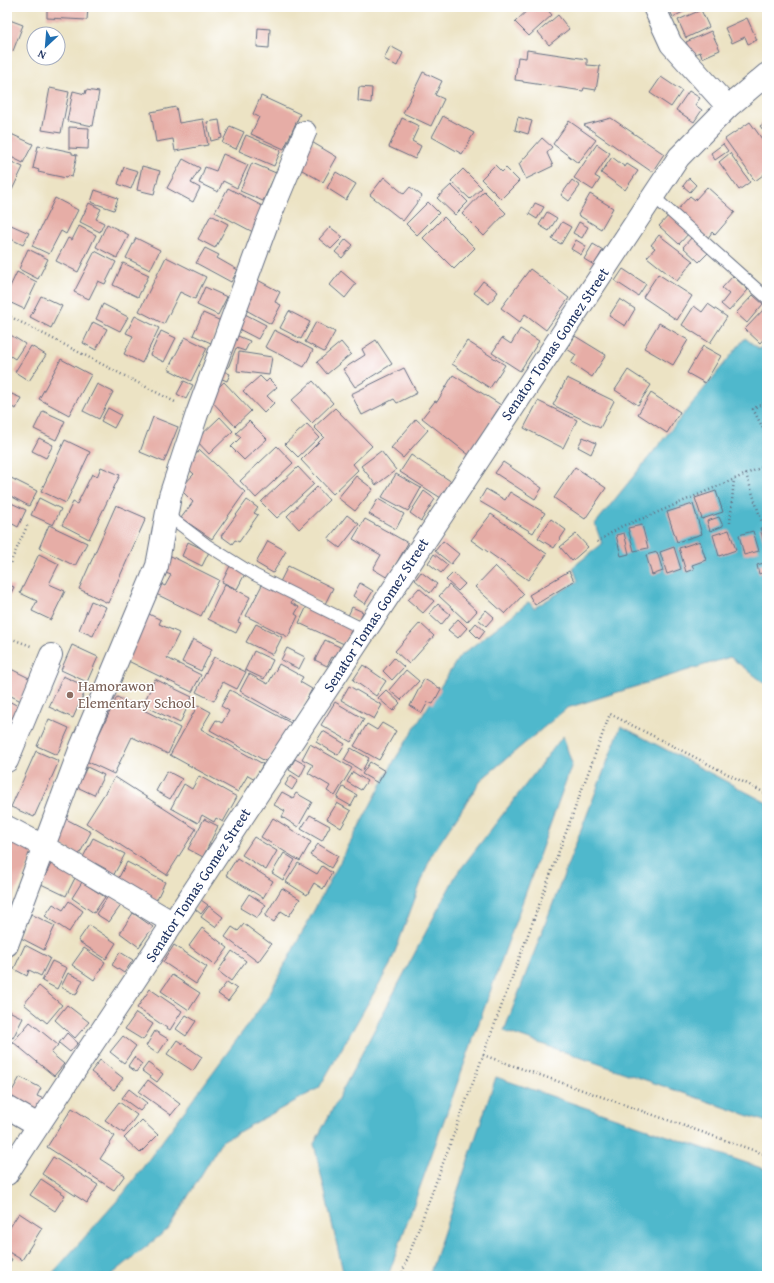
<svg xmlns="http://www.w3.org/2000/svg" width="774" height="1283" viewBox="0 0 774 1283" font-family="'Gentium Book Plus',serif">
<style>
.water{fill:#4fb8cc;stroke:#357495}
.building{fill:#e6ada6}
.lines{fill:none;stroke-linecap:round;stroke-linejoin:round}
.service-casing{stroke:#646e82;stroke-width:13}
.minor-casing{stroke:#646e82;stroke-width:24}
.secondary-casing{stroke:#646e82;stroke-width:24}
.path{stroke:#646e82;stroke-width:2.5;stroke-dasharray:1 3;stroke-linecap:butt}
.service{stroke:#fff;stroke-width:11}
.minor{stroke:#fff;stroke-width:22}
.secondary{stroke:#fff;stroke-width:22}
.education-dot{fill:#8d6e63;stroke:#fff;stroke-width:1.5}
.labels{text-anchor:middle;stroke-width:3;stroke-linejoin:round;paint-order:stroke}
.street-label{font-size:15px;fill:#1b2f5e;stroke:#fff}
.education-label{font-size:15px;fill:#785e54;stroke:#fff;text-anchor:start}
</style>
<rect width="100%" height="100%" fill="#fff"/>
<filter id="ink" filterUnits="userSpaceOnUse"><feTurbulence type="fractalNoise" baseFrequency=".025" numOctaves="2"/><feDisplacementMap in="SourceGraphic" scale="8" xChannelSelector="R" yChannelSelector="G"/><feConvolveMatrix kernelMatrix="1 2 1 2 8 2 1 2 1" color-interpolation-filters="sRGB"/></filter>
<filter id="wash" filterUnits="userSpaceOnUse"><feTurbulence type="fractalNoise" baseFrequency=".012" numOctaves="4" result="noise"/><feDisplacementMap in="SourceGraphic" scale="16" xChannelSelector="R" yChannelSelector="G"/><feGaussianBlur stdDeviation="0.9" result="paint"/><feColorMatrix in="noise" values="0 0 0 0 0 0 0 0 0 0 0 0 0 0 0 0 0 1.4 0 .05"/><feComposite in="paint" operator="in"/></filter>
<g filter="url(#wash)">
<rect width="100%" height="100%" fill="#ece3c4"/>
<path class="water" d="M745,338L759,349L767,343V685L730,657L567,708L482,779L431,856L390,965L319,1088L222,1141L168,1229L110,1276H50L124,1193L266,1000L394,761L459,657L529,602L534,608L578,581L573,567L602,544L595,524Z
M621,726L767,803V1122L504,1031Z
M563,736L572,764L388,1276H344L314,1144L456,875Z
M496,1077L767,1170V1276H429Z"/>
<g id="blocks">
<path class="building" d="M47,7H88L87,20L47,18Z
M531,7H545L552,15L529,36L515,22Z
M668,7H693L673,17Z
M701,10L709,27L686,38L678,20Z
M558,15L569,29L549,45L538,32Z
M747,18L757,40L748,44L745,37L732,43L725,28Z
M7,19L23,25L13,51L7,48Z
M258,28L270,29L269,48L257,47Z
M711,31L720,50L702,58L700,52L692,55L686,42Z
M390,46L403,53L397,66L384,59Z
M527,50L587,59V65L600,66L596,90L584,88L583,91L523,82V81L515,80L518,57L526,58Z
M423,72L442,81L435,95L444,99L431,126L403,113Z
M661,77L682,91L671,107L650,93Z
M359,87L372,88L371,103L358,101Z
M50,88L69,92L61,133L42,130Z
M86,90L99,92L93,126L67,121L73,91L85,94Z
M689,91L700,98L695,105L702,110L694,122L676,110Z
M261,96L300,114L284,149L251,134L259,117L253,114Z
M176,107L179,123L203,119L208,145L175,151L173,139L156,142L151,112Z
M443,116L474,133L462,154L432,137Z
M518,117L532,121L528,134L515,130Z
M402,118L419,126L412,141L421,146L415,159L389,147Z
M611,118L664,154L652,172L584,125Z
M219,120L222,138L211,141L207,122Z
M569,121L596,140L578,163L553,144Z
M767,121V135L760,126Z
M750,122L767,146V172L755,181L725,139Z
M230,126L244,132L236,149L222,143Z
M69,127L89,128L88,149L69,148Z
M11,134L33,144L23,163L7,155V142Z
M246,135L281,150L274,166L239,151Z
M542,138L552,147L547,153L553,166L526,179L519,164Z
M310,141L337,157L323,182L295,166Z
M597,144L610,153L595,176L600,179L593,190L574,178Z
M723,144L728,151L715,160L711,153Z
M38,146L44,147V146L72,152V154L77,155L72,177L67,176L66,178L38,172L39,170L33,168Z
M730,153L750,182L739,190L719,162Z
M223,154L248,165L237,188L223,181L218,192L199,183L205,167L216,171Z
M612,157L625,167L627,164L638,171L625,190L601,173Z
M183,159L200,168L191,183L200,188L193,202L167,188Z
M7,160L23,167L12,190L7,187Z
M252,163L276,173L263,201L240,191Z
M495,165L502,172L506,168L519,181L501,199L481,179Z
M142,166L160,171L154,194L137,190Z
M124,167L138,171L131,189L118,184Z
M463,169L482,188L470,199L451,181Z
M336,172L356,184L346,200L327,188Z
M384,177L404,194L410,187L422,196L403,221L370,195Z
M689,178L696,185L690,192L683,186Z
M572,180L580,186L569,201L561,195Z
M451,185L468,202L455,215L437,198Z
M707,187L735,212L715,235L712,232L708,238L677,210L690,196L695,200Z
M228,188L266,208L253,232L215,212Z
M95,190L118,198L114,210L91,202Z
M484,191L506,213L484,236L462,214Z
M590,194L613,208L601,229L578,215Z
M55,198L78,210L66,234L61,231L49,254L32,246Z
M428,202L439,213L417,235L406,224Z
M89,203L101,209L96,219L104,223L100,232L80,222Z
M535,203L544,207L537,219L529,214Z
M547,212L557,218L549,231L539,225Z
M670,214L690,232L679,244L659,226Z
M211,215L228,224L215,248L198,239Z
M444,217L475,248L454,269L423,238Z
M562,222L571,227L561,244L552,239Z
M579,222L588,227L582,238L573,233Z
M107,224L129,235L117,258L96,247Z
M11,225L29,233L23,245L7,237V234Z
M79,226L96,235L78,272L56,261L68,238L72,240Z
M330,227L343,237L331,249L319,239Z
M659,235L693,261L677,281L647,257L655,248L651,245Z
M692,237L709,252L699,262L683,247Z
M136,238L160,250L150,270L126,258Z
M346,239L353,245L342,258L335,252Z
M576,240L586,246L581,255L571,249Z
M593,244L603,250L594,265L584,259Z
M205,248L219,255L217,258L238,270L231,282L196,263Z
M28,249L48,259L38,279L19,269Z
M95,251L116,262L105,284L98,281L89,299L74,292Z
M166,257L206,277L195,299L180,292L164,324L139,311Z
M123,263L149,275L138,297L113,285Z
M530,269L569,298L546,330L525,314L520,322L501,308Z
M623,269L646,284L638,296L615,281Z
M341,271L356,284L345,298L330,285Z
M17,272L37,282L24,309L7,301V293Z
M658,274L692,296L677,320L643,297Z
M733,276L748,290L729,311L721,304L729,294L722,288Z
M252,277L280,292L275,302L281,305L271,324L239,306Z
M483,281L498,292L489,304L474,293Z
M205,287L227,297L218,315L197,305Z
M753,295L763,304L747,323L736,313Z
M41,296L62,306L51,328L30,317Z
M620,299L635,309L625,326L609,316Z
M103,304L128,317L120,331L96,319Z
M708,304L727,317L710,343L682,325L694,306L702,312Z
M765,308L767,310V335L760,343L745,329Z
M289,311L310,322L301,339L280,328Z
M241,312L266,325L258,339L233,326Z
M203,313L221,321L211,343L193,335Z
M135,316L159,328L142,363L124,354L133,336L126,333Z
M93,322L107,329L96,350L83,343Z
M316,322L335,332L324,352L305,342Z
M659,323L688,340L673,365L644,348Z
M520,329L539,341L520,371L492,353L502,338L511,344Z
M274,330L313,350L304,367L265,347Z
M161,331L176,338L164,362L150,355Z
M9,334L25,344L15,359L9,355L7,358V337Z
M233,334L250,341L245,351L236,348L228,368L218,363Z
M575,336L606,355L592,377L571,363L576,355L567,349Z
M185,337L207,348L191,381L168,369Z
M376,340L392,364L355,387L343,369L365,355L362,349Z
M467,341L505,365L490,388L452,364Z
M341,342L351,354L327,374L317,362Z
M31,346L46,355L29,381L15,372Z
M703,346L721,356L705,383L687,373Z
M239,352L272,357L269,375L237,371Z
M61,359L91,375L69,415L39,399Z
M404,368L417,393L397,403L394,399L362,415L351,394Z
M219,369L230,374L227,381L217,377Z
M628,370L651,385L638,405L615,390Z
M453,375L501,405L469,455L422,418L435,401L437,402Z
M260,376L266,382L269,379L277,387L267,396L274,403L264,413L243,391Z
M567,378L614,401L600,428L553,405Z
M184,381L193,385L186,399L177,394Z
M313,381L333,403L312,423L291,401Z
M224,382L251,411L235,426L208,397Z
M97,384L113,392L99,419L83,411Z
M7,392L21,398L16,409L7,405Z
M651,393L680,412L667,433L638,414Z
M538,401L577,420L563,448L524,428Z
M108,408L121,415L114,428L101,421Z
M335,408L372,446L353,464L358,470L333,494L301,460L324,437L314,427Z
M43,411L65,421L56,440L34,429Z
M153,417L178,427L164,462L140,452Z
M220,417L233,431L209,454L196,440Z
M416,419L428,430L403,458L391,448Z
M249,421L267,439L244,460L231,447L241,437L236,433Z
M307,424L319,437L298,457L285,444Z
M583,437L596,443L591,454L578,447Z
M39,438L53,445L46,458L32,451Z
M65,440L90,452L66,503L41,491Z
M277,446L293,463L256,498L240,481Z
M200,450L245,492L212,539L181,518L193,502L180,489L194,474L185,466Z
M381,451L396,470L376,485L361,466Z
M411,455L452,482L441,498L400,472Z
M503,462L542,488L535,499L495,473Z
M101,467L120,475L89,539L62,525L73,502L77,504L92,474L97,477Z
M298,467L314,484L277,518L261,502Z
M575,467L606,488L585,519L554,498Z
M396,474L421,488L408,511L382,497Z
M7,476L37,491L29,506L7,494Z
M356,476L373,489L355,511L338,498Z
M317,487L329,500L299,529L287,516Z
M486,489L505,500L510,492L545,513L533,533L479,501Z
M424,491L435,499L421,521L410,513Z
M716,491L723,512L702,519L695,498Z
M39,498L61,509L53,525L31,515Z
M378,499L404,514L396,529L369,514Z
M247,500L258,508L254,513L258,515L239,542L235,540L232,544L221,536Z
M7,501L26,510L18,527L7,521Z
M693,504L702,534L677,542L667,512Z
M116,505L146,518L108,603L79,589Z
M491,514L547,554L528,580L471,540Z
M347,515L359,524L340,548L328,539Z
M719,517L723,526L710,531L707,521Z
M365,519L408,543L388,578L373,569L381,555L353,539Z
M551,519L566,530L554,548L538,538Z
M49,525L87,543L75,566L39,548Z
M642,525L648,548L634,551L628,528Z
M767,527V553L760,528Z
M729,530L736,550L719,556L713,535Z
M753,531L759,551L744,555L739,535Z
M624,533L629,554L621,556L616,535Z
M576,534L588,547L572,561L560,547Z
M268,541L286,551L273,573L256,563Z
M443,541L459,554L451,564L435,551Z
M700,541L706,560L692,565L694,569L686,572L679,548Z
M188,542L209,552L202,566L182,556Z
M674,547L681,569L667,574L660,552Z
M657,552L663,571L652,575L646,555Z
M39,554L59,564L49,584L65,591L51,620L32,611L37,601L20,593Z
M434,554L448,565L441,573L428,563Z
M171,556L219,580L201,616L152,592L157,582L165,586L171,575L163,572Z
M767,562V571L759,574L757,565Z
M231,564L246,572L237,589L222,582Z
M288,566L333,588L325,604L280,582Z
M495,566L524,594L505,614L475,587Z
M569,571L574,581L535,605L529,595Z
M421,572L437,584L430,593L415,580Z
M453,573L465,584L458,591L446,580Z
M263,583L294,597L291,603L299,607L295,614L298,616L288,637L246,616Z
M360,583L373,591L365,604L353,596Z
M7,584L14,587L7,601Z
M225,584L250,597L238,622L241,623L236,633L208,619Z
M449,585L477,611L467,622L439,596Z
M419,588L434,601L423,613L408,600Z
M91,601L106,607L93,636L79,630Z
M438,604L450,614L441,625L429,614Z
M307,606L352,629L344,644L299,623Z
M352,607L363,612L359,621L348,616Z
M486,610L494,617L486,626L478,619Z
M147,613L161,620L159,624L179,633L167,658L201,675L192,692L124,659Z
M458,619L467,628L458,638L448,630Z
M420,623L434,636L409,664L395,651Z
M476,623L485,631L479,639L470,630Z
M256,624L282,637L273,655L246,642Z
M193,639L212,649L201,671L182,662Z
M325,640L340,647L335,658L332,657L327,666L315,660Z
M72,645L98,657L87,682L61,670Z
M287,648L305,657L299,669L281,660Z
M254,651L273,660L264,679L245,670Z
M214,657L246,672L237,689L223,682L214,701L196,692Z
M394,658L404,667L392,680L383,671Z
M279,664L303,677L300,682L312,689L294,722L240,691L249,674L268,684Z
M363,665L386,681L376,696L353,680Z
M11,669L31,679L21,701L7,694V676Z
M406,670L419,681L401,700L389,690Z
M63,676L87,687L73,718L49,707Z
M155,679L192,697L180,723L143,705Z
M424,679L441,689L433,704L428,702L422,713L410,706Z
M349,686L382,705L374,719L341,700Z
M230,690L291,723L267,762L210,730L216,720L222,723L229,711L221,706Z
M386,690L400,703L393,711L378,698Z
M117,697L180,728L168,754L132,737L114,774L86,761Z
M7,700L18,706L9,725L7,724Z
M335,702L364,719L351,742L321,725Z
M198,705L211,712L201,729L263,764L255,779L248,775L238,792L170,755Z
M49,719L69,728L57,755L37,746Z
M382,723L396,731L379,760L354,746L367,724L377,730Z
M323,731L345,744L338,755L316,742Z
M310,744L352,768L335,796L327,791L330,786L308,773L313,765L302,759Z
M351,748L369,758L362,771L344,760Z
M36,751L59,761L34,817L11,807Z
M295,759L306,765L300,777L289,770Z
M370,762L385,771L378,783L362,774Z
M87,767L104,775L94,795L77,787Z
M167,771L182,779L170,799L156,791Z
M353,772L367,781L361,790L347,782Z
M291,775L298,780L292,790L285,785Z
M199,776L237,797L223,822L216,818L214,822L202,815L198,823L171,808L184,784L192,789Z
M115,777L196,829L167,875L86,823Z
M343,787L357,795L351,806L337,798Z
M282,792L293,798L296,793L312,802L298,827L282,817L285,811L274,805Z
M337,803L351,811L341,828L327,819Z
M310,815L330,826L322,841L301,829Z
M64,818L91,832L79,855L53,841Z
M273,818L311,842L300,861L261,837Z
M204,819L218,826L203,857L188,849Z
M254,837L277,851L266,870L242,855Z
M7,838L35,851L9,906L7,905Z
M93,838L125,854L111,880L102,876L106,869L95,863L93,867L81,861Z
M318,844L338,856L331,868L310,855Z
M284,853L295,860L283,880L272,873Z
M237,858L273,881L263,898L226,875Z
M127,862L165,882L156,901L117,881Z
M298,863L317,874L322,866L332,873L323,889L314,883L307,895L286,882Z
M51,864L76,876L66,896L41,884Z
M82,882L105,897L94,913L72,898Z
M282,888L300,899L289,916L281,911L274,922L265,916Z
M249,894L266,905L257,918L240,908Z
M109,895L122,904L109,922L96,914Z
M201,900L208,905L201,914L195,909Z
M69,901L83,911L69,932L45,916L53,904L63,910Z
M209,906L223,917L215,927L201,917Z
M133,913L153,927L139,947L120,933Z
M31,914L55,926L44,950L19,937Z
M244,924L271,944L258,962L225,937L232,927L238,931Z
M89,925L116,943L106,959L78,941Z
M202,928L228,948L215,965L189,946Z
M25,945L50,958L41,976L29,970L27,976L14,969Z
M174,945L207,967L196,984L163,962Z
M84,948L105,962L94,980L72,965Z
M232,951L246,961L231,981L218,971Z
M120,952L133,960L124,973L112,965Z
M52,961L67,968L57,989L42,981Z
M68,973L83,980L76,995L61,987Z
M172,975L200,993L189,1010L161,991Z
M227,982L237,989L228,1001L218,994Z
M39,986L62,1005L47,1023L24,1004Z
M150,989L182,1011L170,1030L137,1008Z
M67,1005L89,1022L75,1038L55,1020Z
M7,1010L23,1018L13,1038L7,1035Z
M136,1013L153,1024L143,1040L125,1029Z
M186,1015L196,1021L186,1036L176,1029Z
M30,1022L58,1045L51,1053L64,1064L54,1076L13,1042Z
M155,1031L168,1039L158,1054L146,1046Z
M67,1033L78,1043L70,1052L59,1043Z
M123,1036L136,1046L124,1063L110,1052Z
M177,1040L202,1057L193,1071L167,1054Z
M134,1057L142,1064L136,1072L128,1066Z
M100,1060L123,1078L114,1090L91,1072Z
M148,1063L163,1074L157,1082L142,1071Z
M20,1077L41,1088L37,1096L44,1099L36,1113L8,1098Z
M148,1080L180,1104L171,1115L139,1092Z
M129,1089L147,1103L140,1111L122,1098Z
M119,1102L137,1115L124,1133L105,1120Z
M72,1108L115,1136L100,1159L125,1175L114,1190L47,1147Z
M142,1120L158,1135L140,1153L124,1138Z
M53,1157L98,1185L87,1203L42,1174Z
M41,1179L65,1195L55,1211L30,1195Z
M19,1213L42,1228L22,1260L7,1251V1232Z
M7,1257L12,1259L7,1268Z"/>
</g>
</g>
<g filter="url(#ink)">
<use href="#blocks" fill-opacity="0" stroke="#646e82" stroke-width="1"/>
<g class="lines">
<g class="service-casing">
<path id="service" d="M653,196L767,298
M166,514L207,545L255,575L365,630"/>
</g>
<g class="minor-casing">
<path id="minor" d="M654,7L671,44L728,107
M7,761L51,655
M7,827L43,846L173,923
M7,945L81,747L157,566L170,496L197,414L266,226L305,132
M7,1107L38,1125"/>
</g>
<g class="secondary-casing">
<path id="secondary" d="M7,1174C62,1088 120,1004 176,918C343,664 511,411 679,157L728,107L767,74"/>
</g>
<path class="path" d="M7,315L177,403
M767,401L753,409L767,436
M746,474L762,522
M730,523L734,479
M597,542L622,526L649,516L767,465
M7,570L28,524
M7,637L31,646
M483,1055L767,1155
M401,1276L610,714L767,794"/>
<use href="#service" class="service"/>
<use href="#minor" class="minor"/>
<use href="#secondary" class="secondary"/>
</g>
</g>
<circle class="education-dot" cx="70" cy="695" r="4"/>
<g class="labels">
<g class="street-label">
<text transform="translate(555 344) rotate(-56)" y="5">Senator Tomas Gomez Street</text>
<text transform="translate(376 615) rotate(-57)" y="5">Senator Tomas Gomez Street</text>
<text transform="translate(198 885) rotate(-57)" y="5">Senator Tomas Gomez Street</text>
</g>
<g class="education-label">
<text x="78" y="691">Hamorawon<tspan x="78" dy="17">Elementary School</tspan></text>
</g>
</g>
<rect width="774" height="1283" fill="none" stroke="#fff" stroke-width="24"/>
<g transform="translate(46 46) rotate(206)"><circle r="19" fill="#ffffff" stroke="#a4acbf"/>
<path d="M0-3L7 15L0 10L-7 15Z" fill="#1f6fb2"/>
<text y="-6" font-size="11" font-weight="bold" text-anchor="middle" fill="#1b2f5e">N</text>
</g>
</svg>
